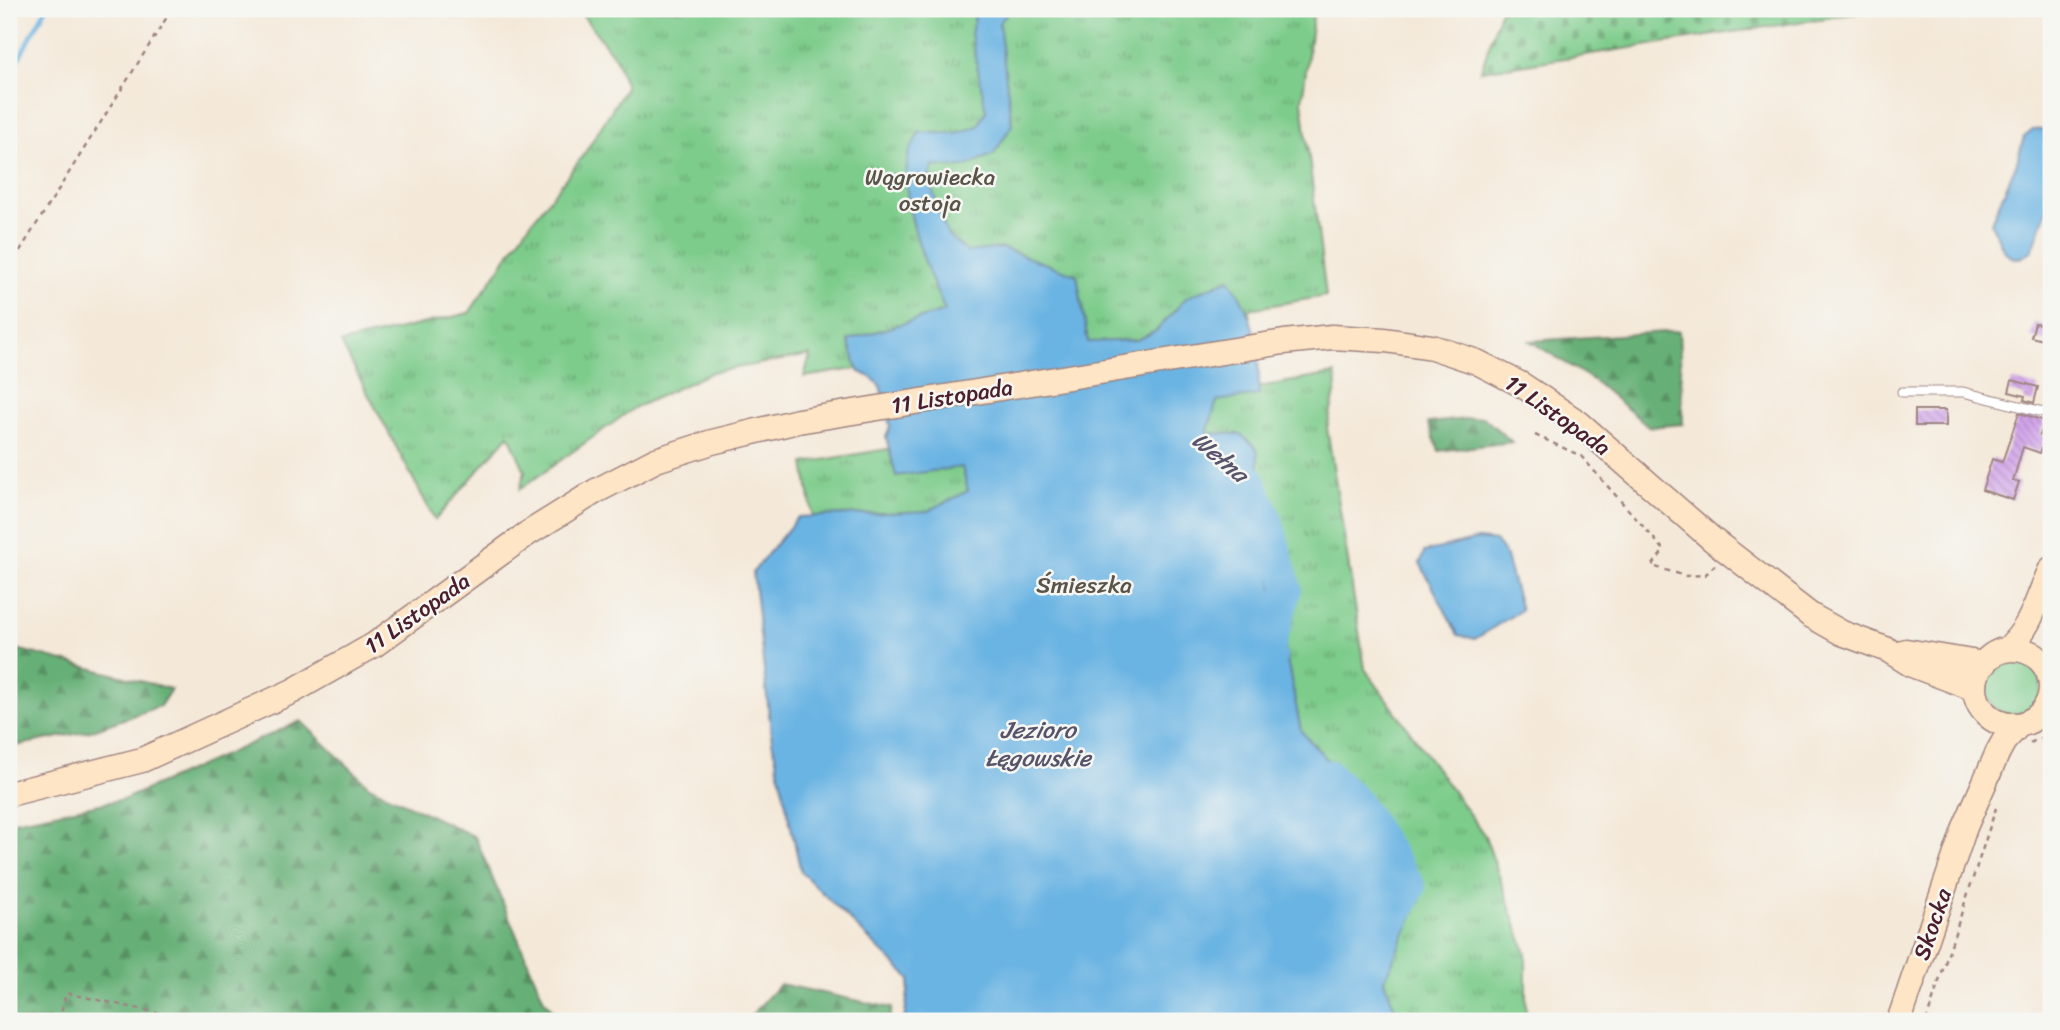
<svg xmlns="http://www.w3.org/2000/svg" width="2060" height="1030" viewBox="0 0 2060 1030" font-family="Sriracha,sans-serif">
<style>
.grass{fill:#7dcc8b;stroke:#64765b;stroke-width:2}
.forest{fill:url(#forest-firs);stroke:#586851;stroke-width:2}
.cemetery{fill:url(#cemetery-stones);stroke:#64765b;stroke-width:2}
.park{fill:url(#park-tufts);stroke:#64765b;stroke-width:2}
.water{fill:#6bb4e3;stroke:#5a6a87;stroke-width:2}
.lines{fill:none;stroke-linecap:round;stroke-linejoin:round}
.stream{stroke:#6bb4e3;stroke-width:4.5}
.river{stroke:#6bb4e3;stroke-width:28}
.building{fill:url(#building-back-hatch)}
.lane-casing{stroke:#9f8482;stroke-width:11}
.secondary-casing{stroke:#9f8482;stroke-width:27}
.path{stroke:#9f8482;stroke-width:2.5;stroke-dasharray:5 5;stroke-linecap:butt}
.lane{stroke:#fff;stroke-width:9}
.secondary{stroke:#fee5c5;stroke-width:24}
.labels{text-anchor:middle;stroke-width:5;stroke-linejoin:round;paint-order:stroke}
.park-label{font-size:23px;fill:#595348;stroke:#f6f6f2}
.street-label{font-size:23px;fill:#4a1f2b;stroke:#f6f6f2}
.water-label{font-size:24px;font-style:italic;fill:#56536b;stroke:#f6f6f2}
</style>
<defs>
<pattern id="forest-firs" width="22" height="20" patternUnits="userSpaceOnUse" patternTransform="scale(1.75)"><rect width="22" height="20" fill="#66b077"/><path d="M5 1l3.5 6h-7zM16 11l3.5 6h-7z" fill="#568f62"/></pattern>
<pattern id="cemetery-stones" width="16" height="16" patternUnits="userSpaceOnUse" patternTransform="scale(1.75)"><rect width="16" height="16" fill="#7dcc8b"/><path d="M2 7V4a2 2 0 0 1 4 0v3zM10 15v-3a2 2 0 0 1 4 0v3z" fill="#68a572"/></pattern>
<pattern id="park-tufts" width="24" height="20" patternUnits="userSpaceOnUse" patternTransform="scale(1.75)"><rect width="24" height="20" fill="#7dcc8b"/><path d="M3 7l-1-3M5 7V3M7 7l1-3M15 17l-1-3M17 17v-4M19 17l1-3" fill="none" stroke="#68a572"/></pattern>
<pattern id="building-back-hatch" width="6" height="6" patternUnits="userSpaceOnUse" patternTransform="scale(1.75)"><rect width="6" height="6" fill="#d2a4ea"/><path d="M-1 5l2 2M0 0l6 6M5-1l2 2" fill="none" stroke="#ac85be"/></pattern>
</defs>
<rect width="100%" height="100%" fill="#f6f6f2"/>
<filter id="ink" filterUnits="userSpaceOnUse"><feTurbulence type="fractalNoise" baseFrequency=".0143" numOctaves="2"/><feDisplacementMap in="SourceGraphic" scale="14" xChannelSelector="R" yChannelSelector="G"/><feConvolveMatrix kernelMatrix="1 2 1 2 8 2 1 2 1" color-interpolation-filters="sRGB"/></filter>
<filter id="wash" filterUnits="userSpaceOnUse"><feTurbulence type="fractalNoise" baseFrequency=".00686" numOctaves="4" result="noise"/><feDisplacementMap in="SourceGraphic" scale="28" xChannelSelector="R" yChannelSelector="G"/><feGaussianBlur stdDeviation="1.57" result="paint"/><feColorMatrix in="noise" values="0 0 0 0 0 0 0 0 0 0 0 0 0 0 0 0 0 1.4 0 .05"/><feComposite in="paint" operator="in"/></filter>
<g filter="url(#wash)">
<rect width="100%" height="100%" fill="#f4e9d9"/>
<path class="grass" d="M1985 687a28 28 0 1 1 56 0a28 28 0 1 1-56 0Z"/>
<path class="forest" d="M1679,331L1683,424L1649,427L1593,380L1530,341Z
M1483,417L1512,442L1439,451L1428,423Z
M9,647L171,689L160,706L90,731L9,747Z
M301,721L369,786L475,837L544,1000L562,1021H9V822L125,799Z
M780,984L892,1008L889,1021H746Z"/>
<path class="cemetery" d="M1501,9H1884L1481,71Z"/>
<path class="park" d="M578,9H1314L1302,101L1326,296L1249,309L1259,387L1335,374L1337,385L1327,428L1365,669L1485,836L1526,953V1021H1386L882,943L804,463L894,448L880,365L804,377L810,355L712,372L634,408L520,489L525,471L509,435L435,520L341,343L469,313L526,229L583,156L626,87L616,59Z"/>
<path class="water" d="M976,9H1011L999,23L1012,125L994,154L964,167L933,166L929,179L947,234L967,252L1002,248L1077,275L1088,342L1137,340L1156,331L1187,297L1229,279C1256,316 1260,350 1259,395L1217,401L1207,433L1241,434L1257,449L1269,567L1301,731L1336,769L1419,901L1384,981L1400,1021H904L910,979L801,872L772,741L753,572L798,517L928,511L968,491L962,467L896,476L886,437L890,426L880,385L871,377L858,371L848,340L945,311C926,269 899,202 908,157C909,148 916,140 920,132L956,134L978,126L986,111L971,34Z
M2051,129V197L2033,249C2008,274 1999,241 1991,222L2016,165L2024,137L2033,130Z
M1478,539L1495,541L1505,554L1521,610L1475,639L1458,635L1420,563L1424,552Z"/>
<g class="lines">
<path class="stream" d="M9,76L46,9"/>
<path class="river" d="M1246,475L1251,479L1269,521L1288,589L1271,649L1273,657
M1329,774L1358,802L1412,887L1394,922"/>
</g>
<g id="blocks">
<path class="building" d="M2035,323L2051,327V342L2031,337Z
M2012,380L2038,387L2034,403L2024,400L2025,396L2009,392Z
M1915,410H1946V426H1915Z
M2019,413L2045,421L2040,435L2046,436L2040,453L2023,447L2013,481L2019,482L2013,500L1982,490L1992,459L2002,462Z"/>
</g>
</g>
<g filter="url(#ink)">
<use href="#blocks" fill-opacity="0" stroke="#9f8482" stroke-width="2"/>
<g class="lines">
<g class="lane-casing">
<path id="lane" d="M1902,392H1963L2051,414"/>
</g>
<g class="secondary-casing">
<path id="secondary" d="M1975 687a38 38 0 1 1 76 0a38 38 0 1 1-76 0Z
M2006,650C2033,626 2036,600 2051,569
M1906,651L1984,664
M9,794L142,760L293,691L374,645L527,534L596,491L656,460L712,442L798,421L1284,342L1332,337L1385,340L1432,347L1477,362L1522,385L1579,423L1713,540L1810,615L1842,633L1888,650L1912,665L1975,689
M1899,1021L1965,827L1998,752L2004,741L2019,725"/>
</g>
<path class="path" d="M9,268L172,9
M1535,435L1581,456L1664,550L1652,566L1686,576L1705,575L1715,565
M2047,549L2051,540
M2030,743L2051,733
M59,1021L66,993L195,1021
M1926,1021L1996,808"/>
<use href="#lane" class="lane"/>
<use href="#secondary" class="secondary"/>
</g>
</g>
<g class="labels">
<g class="park-label">
<text x="930" y="185">Wągrowiecka<tspan x="930" dy="26">ostoja</tspan></text>
<text x="1084" y="593">Śmieszka</text>
</g>
<g class="street-label">
<text transform="translate(952 396) rotate(-9)" y="8">11 Listopada</text>
<text transform="translate(1558 415) rotate(35)" y="8">11 Listopada</text>
<text transform="translate(417 613) rotate(-35)" y="8">11 Listopada</text>
<text transform="translate(1932 924) rotate(-71)" y="8">Skocka</text>
</g>
<g class="water-label">
<text transform="translate(1220 457) rotate(40)" y="8">Wełna</text>
<text x="1038" y="738">Jezioro<tspan x="1038" dy="28">Łęgowskie</tspan></text>
</g>
</g>
<rect width="2060" height="1030" fill="none" stroke="#f6f6f2" stroke-width="35"/>
</svg>
